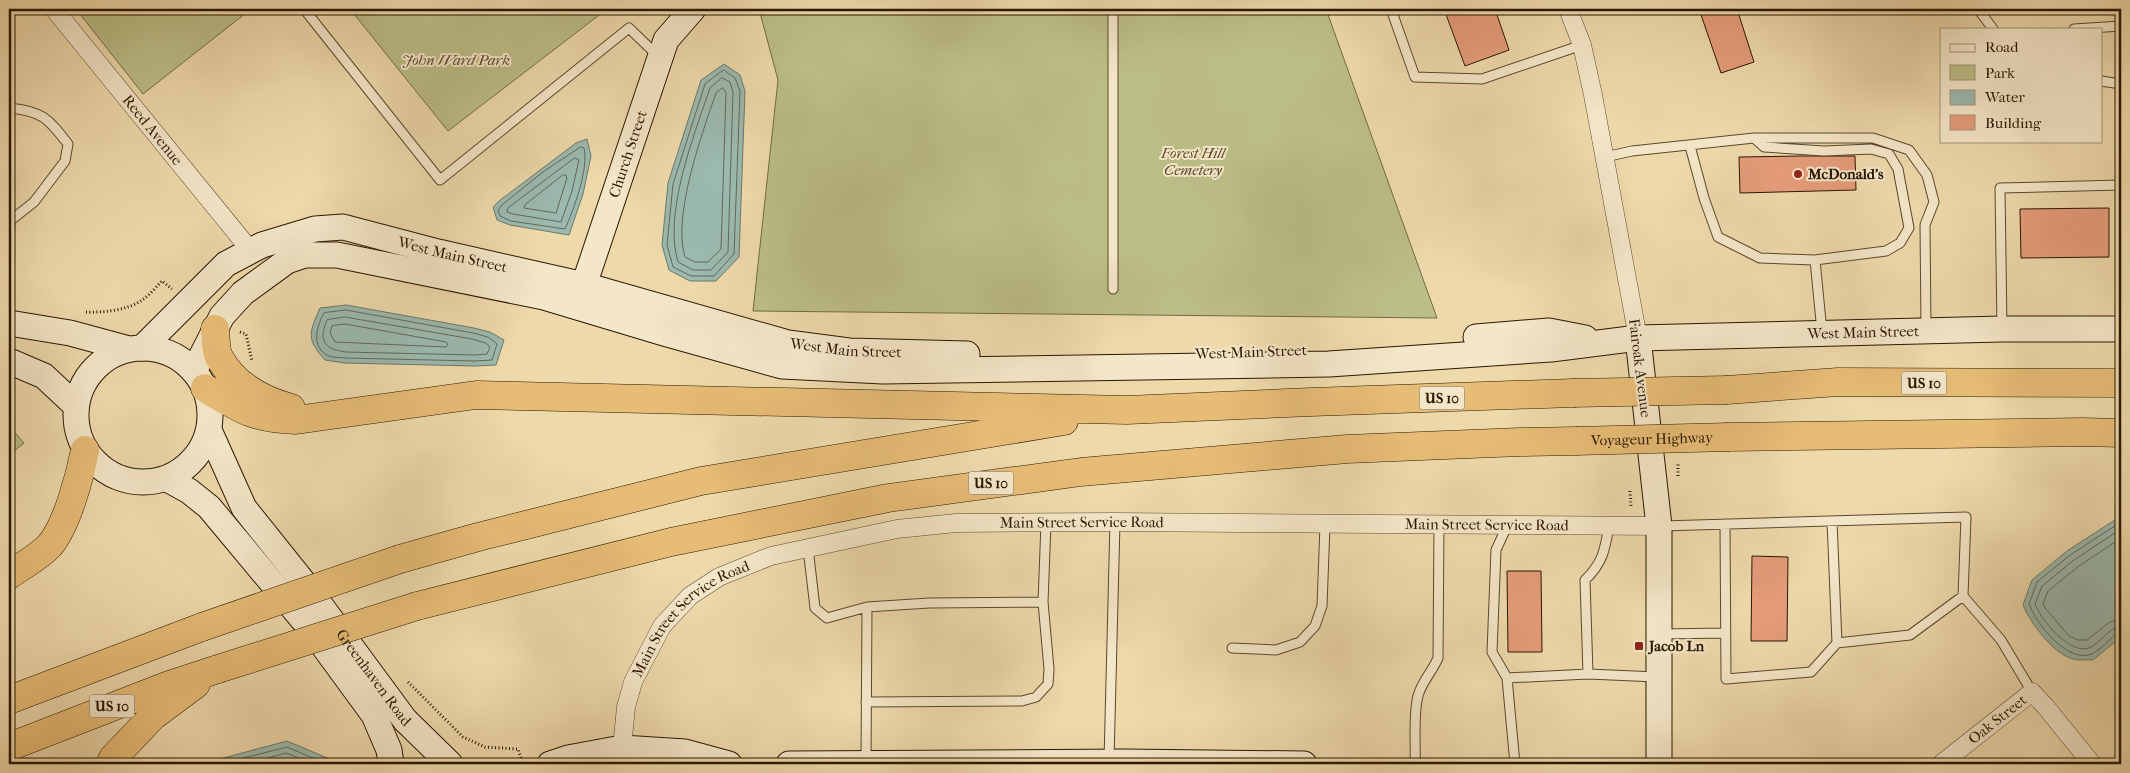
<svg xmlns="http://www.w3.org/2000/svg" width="2130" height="773" viewBox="0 0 2130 773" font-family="'IM FELL French Canon',serif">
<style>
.green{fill:#bcbe87;stroke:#726a44}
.water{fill:#9bb9af;stroke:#6d7869}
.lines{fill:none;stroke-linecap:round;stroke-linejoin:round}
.shore{stroke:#626858;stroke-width:1}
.building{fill:#e59c7b;stroke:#291701}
.lane-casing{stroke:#5a482c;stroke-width:11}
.street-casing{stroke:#5a482c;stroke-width:19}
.secondary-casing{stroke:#291701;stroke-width:27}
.highway-casing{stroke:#291701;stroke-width:29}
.path{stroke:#291701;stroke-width:3;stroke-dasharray:1 2.5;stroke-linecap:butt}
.lane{stroke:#f4e6c8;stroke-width:9}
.street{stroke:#f4e6c8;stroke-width:18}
.secondary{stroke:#f4e6c8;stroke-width:25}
.highway{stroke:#e7bc76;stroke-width:28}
.highway-bridge-casing{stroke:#291701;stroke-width:29;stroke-linecap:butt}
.highway-bridge{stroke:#e7bc76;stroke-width:28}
.poi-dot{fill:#8f2418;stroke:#f4e6c8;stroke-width:2}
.labels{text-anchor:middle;stroke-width:4;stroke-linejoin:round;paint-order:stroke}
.shield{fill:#f4e6c8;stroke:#66553d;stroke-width:1}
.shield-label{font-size:14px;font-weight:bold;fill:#291701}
.park-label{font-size:15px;font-style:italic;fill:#554929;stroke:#f4e6c8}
.street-label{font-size:15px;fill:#291701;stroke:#f4e6c8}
.poi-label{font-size:15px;font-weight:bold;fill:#291701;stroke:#f4e6c8;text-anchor:start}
</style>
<rect width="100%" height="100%" fill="#eed9ab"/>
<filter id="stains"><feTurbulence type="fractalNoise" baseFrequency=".004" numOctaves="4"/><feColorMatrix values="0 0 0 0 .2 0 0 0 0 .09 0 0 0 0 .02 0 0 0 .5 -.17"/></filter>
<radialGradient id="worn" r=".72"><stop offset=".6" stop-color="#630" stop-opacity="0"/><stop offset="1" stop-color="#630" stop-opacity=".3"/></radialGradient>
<path class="green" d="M76,9H251L143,94Z
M350,9H607L448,131Z
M759,9H1326L1437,318L753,311L778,80Z
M9,426L24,443L9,455Z"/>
<path class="water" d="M724,64L740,75L745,91L739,257L716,281H690L669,270L662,245L668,183L701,80Z
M587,139L591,156L583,194L569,235L510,225L497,220L493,207L499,201L576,143Z
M346,305L474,328L490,332L504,340L496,365L475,366L345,363L325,360C306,339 309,333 320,308Z
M2121,516V637L2093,660C2087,659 2079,661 2073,659C2053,654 2030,622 2023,605L2032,580L2067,551Z
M287,741L332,760V764H201Z"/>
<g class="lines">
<path class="shore" d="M724,70L735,78L740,91L734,254L714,276H691L673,267L667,245L673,184L705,84Z
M722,78L730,82L733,92L728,252L711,270H693L678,262C663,214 694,135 710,88Z
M723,88L726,93L721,249L708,262H695L685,257C672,216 702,134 716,93Z
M581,147L584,148C589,168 574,209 565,229L511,221L500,216L498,210L503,204L543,172Z
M575,158L579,160L572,191L561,222L513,214L507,212L508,208Z
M563,175H566L567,178L556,213L524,208L525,205Z
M346,310L473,333L488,337L497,344L492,360L475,361L345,358C340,357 334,358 329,356C310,348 317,325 324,313Z
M345,317L472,339L486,343L490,347L487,354L475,355L346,352C324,349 318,341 327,320Z
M345,324L446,342L448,345L446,347L335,342L330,333L332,326Z
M2121,522L2070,555L2037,582L2029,604C2036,623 2067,664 2092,654C2100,650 2109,640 2116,634L2121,633
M2121,529L2074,560L2042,586L2035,604C2041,620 2070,655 2089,648C2101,643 2107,628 2121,627
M2121,538L2079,566L2048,591L2043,604L2046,609L2069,636L2078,640H2087L2110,622L2121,619
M220,764L287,747L327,764
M245,764L286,753L313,764"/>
</g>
<path class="building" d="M1444,9H1495L1509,50L1465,66Z
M1699,9H1737L1754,62L1721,73Z
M1802,156H1855L1856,190L1740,193L1739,157Z
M2109,208V257L2021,258L2020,209Z
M1752,556L1788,557L1787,641H1751Z
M1507,571H1541L1542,652H1508Z"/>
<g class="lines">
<g class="lane-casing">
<path id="lane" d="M304,9L440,180L629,28L658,56
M1391,9L1415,77L1482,79L1582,45
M1978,9L1993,29
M2074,29L2121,26
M2101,81L2121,84
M9,108C42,111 48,118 68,144L65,161L34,202L10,221
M1690,146L1704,198L1718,237L1760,258L1815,260L1886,251L1900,243L1909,228L1898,169L1889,154L1871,149L1824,151L1764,147L1754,138
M1605,157L1632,151L1754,138H1873L1909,150L1927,175L1934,202L1925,225L1926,328
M9,219L10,221L9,249
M1815,260L1822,332
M1113,289V9
M2002,329L2000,188L2121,185
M1725,524L1726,679L1811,672L1837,643L1832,521
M1507,526L1496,550L1492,652L1507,678L1515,764
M1662,526L1966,517L1963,596L2001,640L2032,692
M808,548L815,608L827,618L867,607L929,603L1043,602
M1660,634L1725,633
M1837,643L1910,635L1963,596
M1232,648L1276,650L1300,642L1315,626L1322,606L1325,525
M1588,674L1585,580C1603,563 1605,549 1609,526
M1507,678L1588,674L1657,677
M866,702L1022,701L1036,697L1048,684L1049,669L1043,602L1046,523
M1109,760L1115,522
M866,762L867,607
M1415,764C1416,745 1413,714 1418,696C1421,683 1432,672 1438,658L1439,525"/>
</g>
<g class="street-casing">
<g id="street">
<path id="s1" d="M54,9L251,251"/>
<path d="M1568,9L1582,45L1593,95L1638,338"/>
<path id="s2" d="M622,748L626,707L633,682L662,626L690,596L719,577L771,556L897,529L956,523L1115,522L1659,526"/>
<path id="s3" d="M1941,764L2032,692L2045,706L2092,764"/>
</g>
</g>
<g class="secondary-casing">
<g id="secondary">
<path id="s4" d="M579,300L666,40L693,9"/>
<path d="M9,323L70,333L129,349"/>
<path d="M1476,337L1549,331L1585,338"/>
<path d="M1638,338L1659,526V764"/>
<path id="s5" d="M142,348L226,264L262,245L315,229L343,227L438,252L584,285L788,343L849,351L967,354"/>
<circle cx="143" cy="415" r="67"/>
<path d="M9,361L44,376L76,406"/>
<path id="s6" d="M194,371L222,316L243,293L287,261L305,255H337L544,297L664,333L782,366L883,371L1329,364L1551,349L1638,338L2002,329H2121"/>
<path id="s7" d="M209,430L244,508L304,583L405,720L450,764"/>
<path d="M167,479L189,491L209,507L314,633L374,715L389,750L391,764"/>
<path d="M550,764L568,758L622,748L685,752L729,764"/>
<path d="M789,764L1124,762L1304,764"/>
</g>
</g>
<g class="highway-casing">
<path id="highway" d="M215,329C216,337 215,350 219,357C234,385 262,400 291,408
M205,388C240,409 254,419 296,420L476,395L1127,410L1311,402L1573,393
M1727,390L1838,382L2121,383
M1729,437L2082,432L2121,433
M400,559L478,537L701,481L1064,421
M9,575C22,566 39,557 50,545C67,525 80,476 85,450
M417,606L671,542L888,498L1081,472L1347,449L1520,442L1576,441
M9,700L202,627
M9,747L169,685L218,669
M110,764L113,758L153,716L196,684"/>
</g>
<path class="path" d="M9,298L16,299
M86,312C102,313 129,310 142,300C150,295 156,287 162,281L172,289
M240,332L246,334L252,361
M1678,476V463
M1630,491L1631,506
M408,682L463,737L485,747L518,749L523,764"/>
<use href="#lane" class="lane"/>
<use href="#street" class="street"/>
<use href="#secondary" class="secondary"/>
<use href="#highway" class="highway"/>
<g class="highway-bridge-casing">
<g id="highway-bridge">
<path d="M1573,393L1727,390"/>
<path id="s8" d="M1576,441L1729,437"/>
<path d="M202,627L400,559"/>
<path d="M218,669L417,606"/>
</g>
</g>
<use href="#highway-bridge" class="highway-bridge"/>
</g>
<g class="poi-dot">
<circle cx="1798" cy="174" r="5"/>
<rect x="1634" y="641" width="10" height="10" rx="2.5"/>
</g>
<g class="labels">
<g class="shield">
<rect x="1901.5" y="371.5" width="45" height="23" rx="4"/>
<rect x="1419.5" y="386.5" width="45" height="23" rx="4"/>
<rect x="968.5" y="471.5" width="45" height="23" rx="4"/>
<rect x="89.5" y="694.5" width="45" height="23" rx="4"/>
</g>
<g class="shield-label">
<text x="1924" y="388">US 10</text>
<text x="1442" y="403">US 10</text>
<text x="991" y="488">US 10</text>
<text x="112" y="711">US 10</text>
</g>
<g class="park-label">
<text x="456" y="65">John Ward Park</text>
<text x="1193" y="158">Forest Hill<tspan x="1193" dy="17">Cemetery</tspan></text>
</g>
<g class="street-label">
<text dy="5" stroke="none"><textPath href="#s1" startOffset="156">Reed Avenue</textPath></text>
<text dy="5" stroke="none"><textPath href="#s4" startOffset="154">Church Street</textPath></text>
<text dy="5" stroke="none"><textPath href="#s5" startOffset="356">West Main Street</textPath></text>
<text dy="5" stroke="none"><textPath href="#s6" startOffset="1740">West Main Street</textPath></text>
<text dy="5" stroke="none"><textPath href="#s5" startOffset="761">West Main Street</textPath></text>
<text transform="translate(1251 352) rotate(-2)" y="5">West Main Street</text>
<text transform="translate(1640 368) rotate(83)" y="5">Fairoak Avenue</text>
<text dy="5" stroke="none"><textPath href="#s8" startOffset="76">Voyageur Highway</textPath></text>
<text dy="5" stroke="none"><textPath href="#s2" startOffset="576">Main Street Service Road</textPath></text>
<text dy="5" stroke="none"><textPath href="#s2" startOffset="981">Main Street Service Road</textPath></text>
<text dy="5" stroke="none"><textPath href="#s2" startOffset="156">Main Street Service Road</textPath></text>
<text dy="5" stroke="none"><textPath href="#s7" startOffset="299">Greenhaven Road</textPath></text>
<text dy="5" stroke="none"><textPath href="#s3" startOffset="72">Oak Street</textPath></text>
</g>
<g class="poi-label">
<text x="1808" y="179">McDonald's</text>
<text x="1649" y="651">Jacob Ln</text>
</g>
</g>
<rect width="2130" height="773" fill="none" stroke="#eed9ab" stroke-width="30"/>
<rect x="10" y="10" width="2110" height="753" fill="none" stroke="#291701" stroke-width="2.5"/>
<rect x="15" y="15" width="2100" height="743" fill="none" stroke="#291701"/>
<rect x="1940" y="28" width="162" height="115" fill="#f4e6c8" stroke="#a39378"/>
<rect x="1950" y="44" width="25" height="8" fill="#f4e6c8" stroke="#a39378"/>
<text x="1985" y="52" font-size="15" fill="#291701">Road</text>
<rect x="1950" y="65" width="25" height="15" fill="#bcbe87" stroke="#a39378"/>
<text x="1985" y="78" font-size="15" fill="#291701">Park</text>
<rect x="1950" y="90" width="25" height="15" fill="#9bb9af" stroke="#a39378"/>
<text x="1985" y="102" font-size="15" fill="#291701">Water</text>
<rect x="1950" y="115" width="25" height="15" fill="#e59c7b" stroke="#a39378"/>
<text x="1985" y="128" font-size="15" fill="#291701">Building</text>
<rect width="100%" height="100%" filter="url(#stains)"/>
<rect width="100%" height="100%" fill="url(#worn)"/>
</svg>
